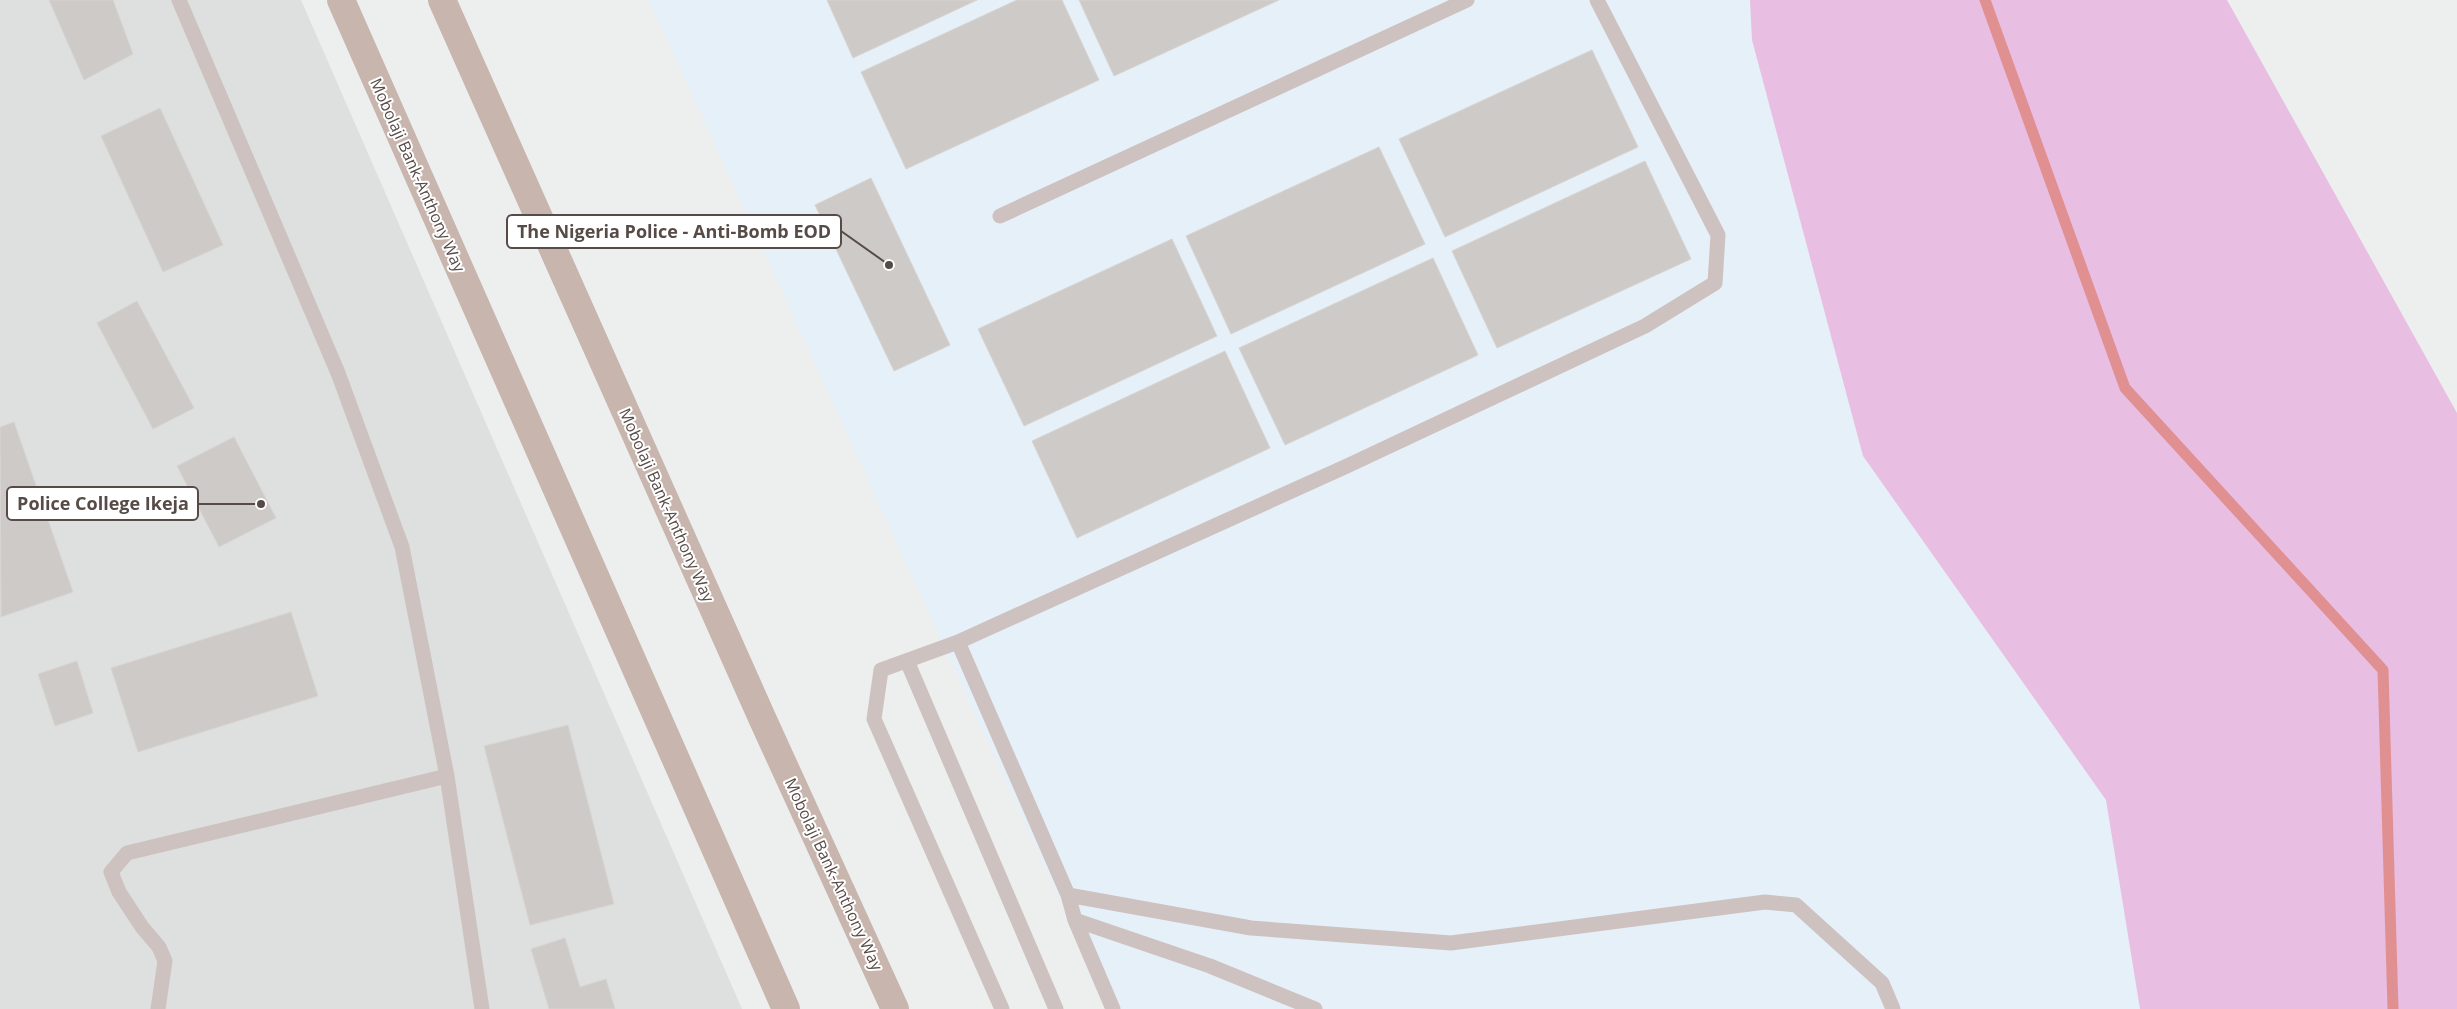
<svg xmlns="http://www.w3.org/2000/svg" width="2457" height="1009" viewBox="0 0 2457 1009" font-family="'Open Sans',sans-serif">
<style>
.commercial{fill:#e6f0f9}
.education{fill:#dde0df}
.green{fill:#e8bee2}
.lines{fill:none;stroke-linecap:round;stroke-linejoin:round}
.stream{stroke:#e19092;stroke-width:11}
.building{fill:#cecac7;stroke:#d7d4d1}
.lane{stroke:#cdc2bf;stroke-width:15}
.primary{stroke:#c8b5ae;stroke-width:28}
.labels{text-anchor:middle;stroke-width:4;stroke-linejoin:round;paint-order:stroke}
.street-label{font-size:16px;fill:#574b47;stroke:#fff}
.leader{fill:none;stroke:#574b47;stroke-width:2}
.callout-dot{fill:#574b47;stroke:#fff;stroke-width:2}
.callout{fill:#fff;stroke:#574b47;stroke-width:2}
.callout-label{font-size:18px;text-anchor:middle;font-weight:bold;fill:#574b47}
</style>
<rect width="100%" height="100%" fill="#ecefee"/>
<path class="commercial" d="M649,0H1750L1752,40L1863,456L2106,800L2140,1009H1110Z"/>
<path class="education" d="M0,0H301L742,1009H0Z"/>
<path class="green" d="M1750,0H2227L2457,413V1009H2140L2106,800L1863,456L1752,40Z"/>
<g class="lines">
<path class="stream" d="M1985,0L2125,388L2383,670L2393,1009"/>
</g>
<path class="building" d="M49,0H113L133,54L84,80Z
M827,0H977L853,58Z
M1017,0H1062L1099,80L906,169L861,72Z
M1079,0H1279L1114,76Z
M1592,50L1638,147L1445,237L1399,139Z
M160,108L223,245L163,272L101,136Z
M1379,147L1425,244L1231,334L1186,236Z
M1645,161L1691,259L1497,348L1452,251Z
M871,178L950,345L894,371L815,205Z
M1172,239L1217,336L1024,426L978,329Z
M1433,258L1478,355L1285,445L1239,348Z
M137,301L194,408L153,429L97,323Z
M1225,351L1270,448L1077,538L1032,441Z
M14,422L73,592L1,617L0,427Z
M234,437L276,518L219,547L177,466Z
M291,612L318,696L138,752L111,668Z
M77,661L93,713L55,726L38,674Z
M568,725L614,904L530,925L484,746Z
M565,938L580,987L606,979L615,1009H549L531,949Z"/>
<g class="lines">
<path class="lane" d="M179,0L338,373L402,547L447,776L482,1009
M1000,216L1467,0
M958,642L1068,895L1075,920L1113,1009
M907,661L1056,1009
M1068,895L1251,928L1451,943L1765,902L1796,905L1882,983L1893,1009
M1075,920L1210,966L1315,1009
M158,1009L165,961L159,947L142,927L119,892L111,872L127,853L447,776
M1002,1009L874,719L881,670L958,642L1347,466L1645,326L1715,283L1718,235L1597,0"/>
<path class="primary" d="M341,0L786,1009
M442,0L763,720L895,1009"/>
</g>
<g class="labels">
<g class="street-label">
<text transform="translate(418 175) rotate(66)" y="6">Mobolaji Bank-Anthony Way</text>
<text transform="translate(667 505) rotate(66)" y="6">Mobolaji Bank-Anthony Way</text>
<text transform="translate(834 874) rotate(65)" y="6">Mobolaji Bank-Anthony Way</text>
</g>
</g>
<path class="leader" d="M889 265L841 231M261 504L198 504"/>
<g class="callout-dot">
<circle cx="889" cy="265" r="5"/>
<circle cx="261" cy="504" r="5"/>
</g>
<g class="callout">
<rect x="507" y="215" width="334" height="33" rx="5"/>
<rect x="7" y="487" width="191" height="33" rx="5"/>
</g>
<g class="callout-label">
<text x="674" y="238">The Nigeria Police - Anti-Bomb EOD</text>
<text x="103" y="510">Police College Ikeja</text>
</g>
</svg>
